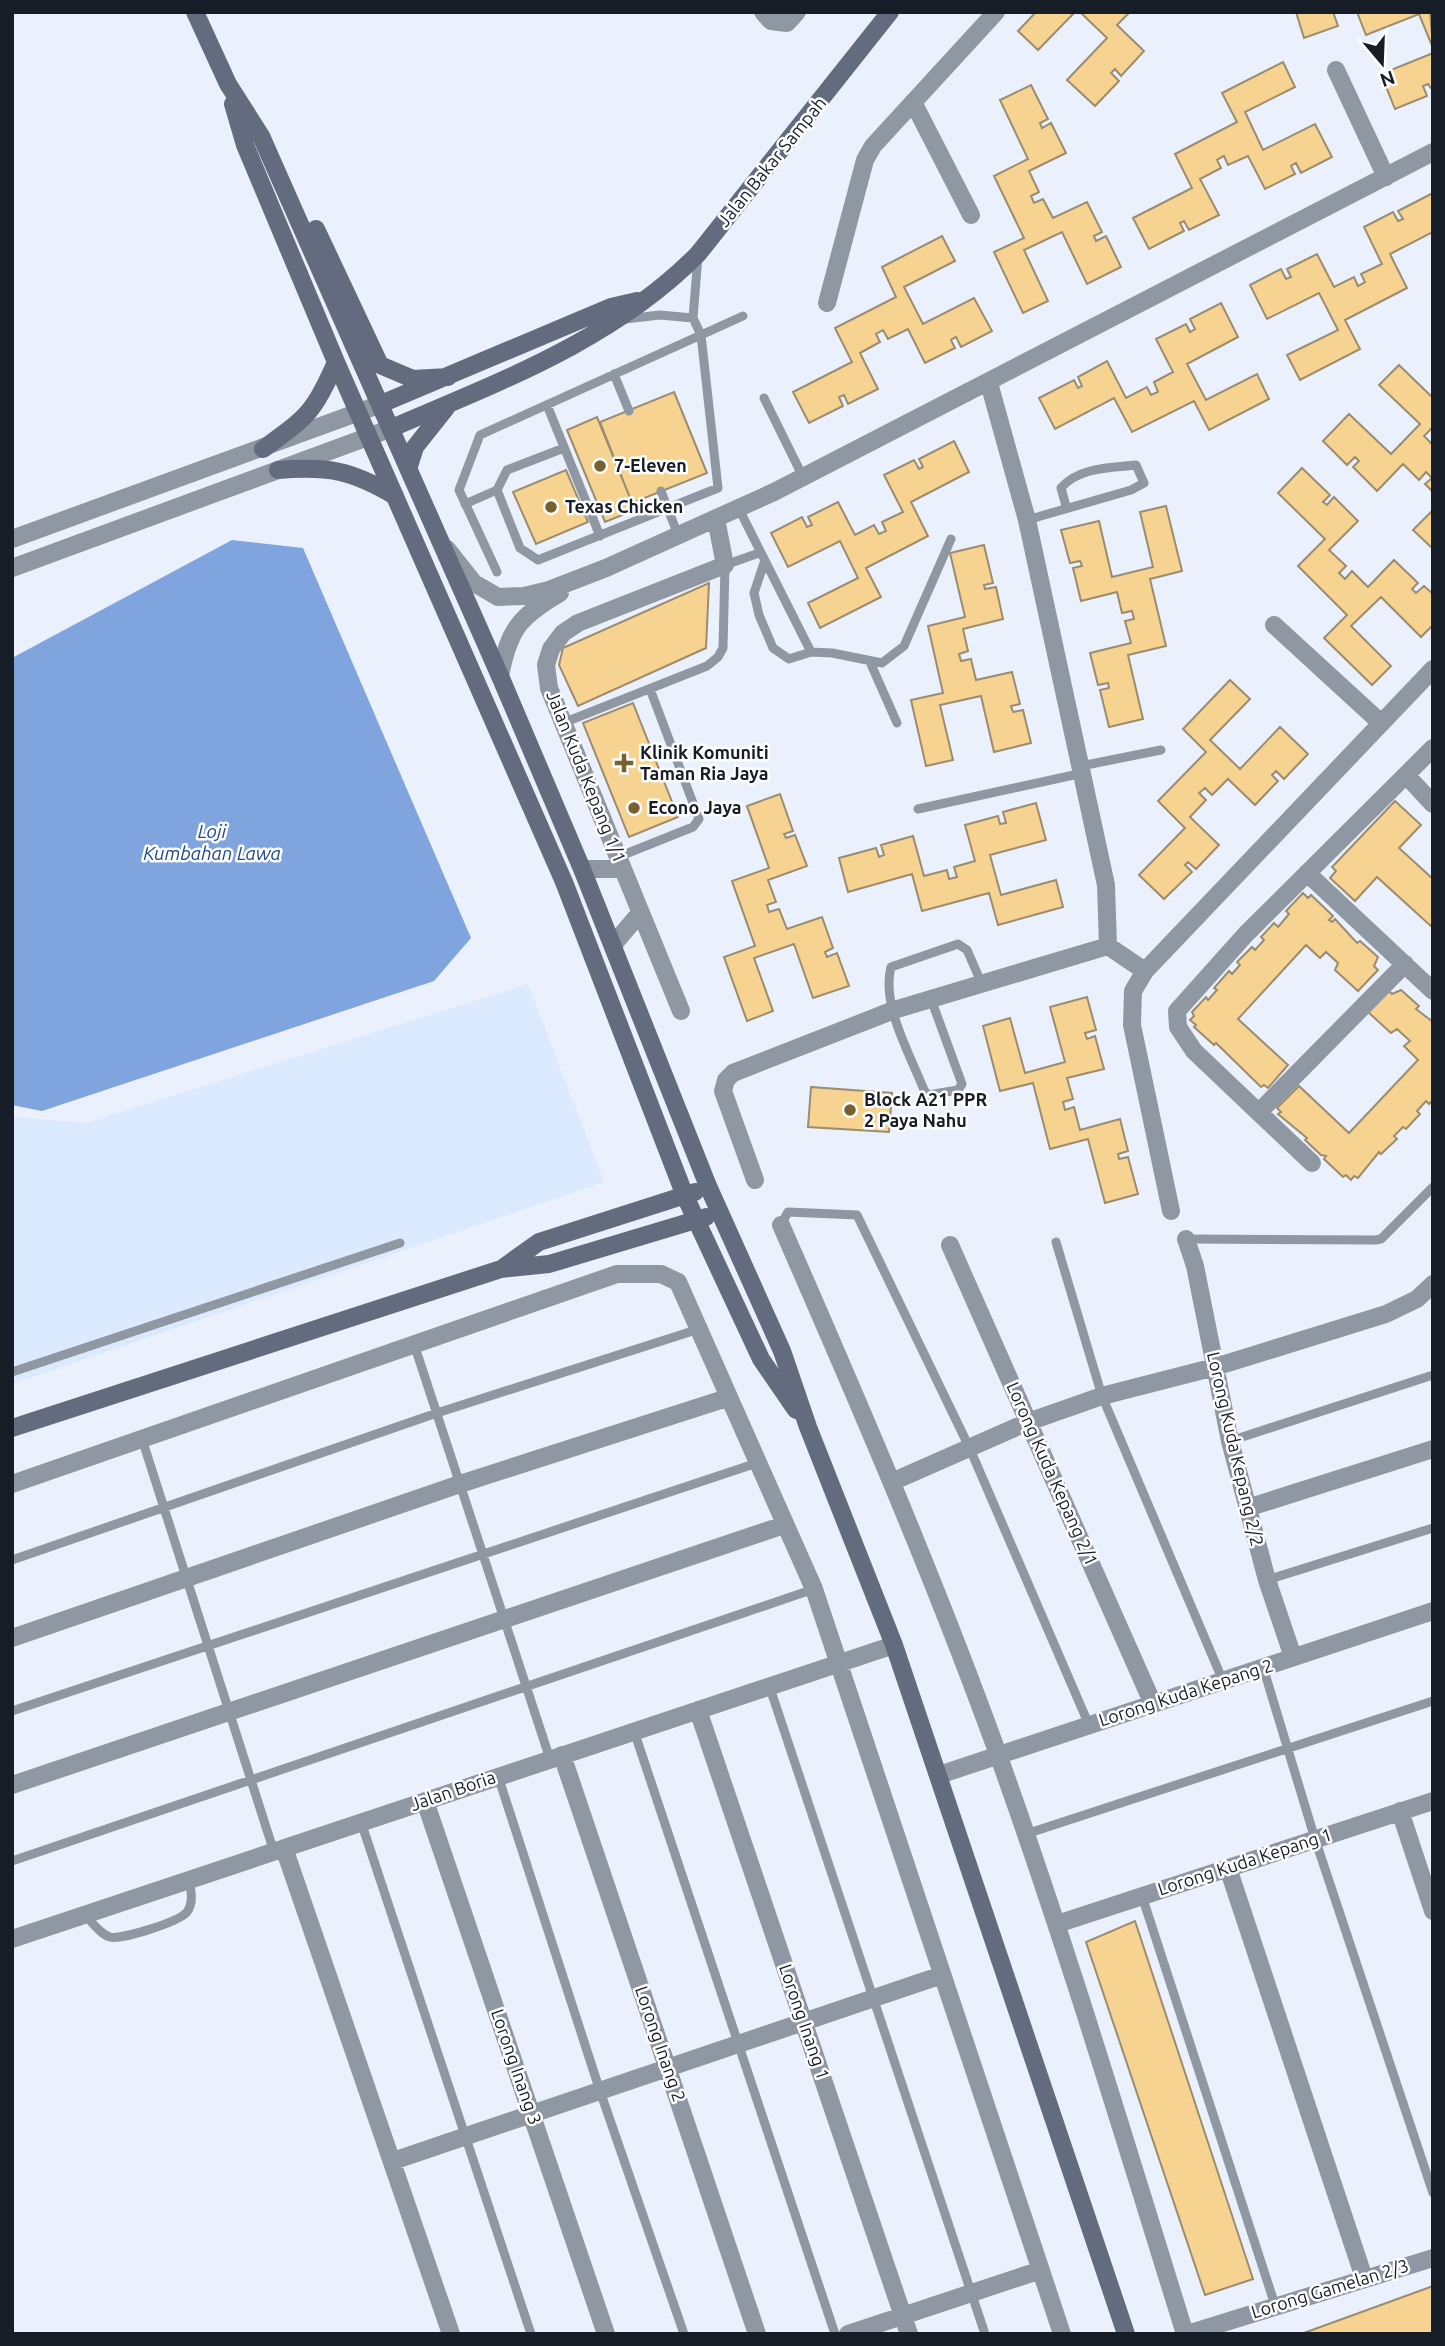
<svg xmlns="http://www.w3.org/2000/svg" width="1445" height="2346" viewBox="0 0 1445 2346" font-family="Ubuntu,sans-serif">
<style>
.built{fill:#dceaff}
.water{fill:#80a4dd}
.building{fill:#f6d390;stroke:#9b8c70;stroke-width:2}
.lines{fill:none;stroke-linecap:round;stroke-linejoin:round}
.lane{stroke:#8f97a3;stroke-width:9}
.street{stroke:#8f97a3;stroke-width:18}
.secondary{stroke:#626c7e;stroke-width:18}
.poi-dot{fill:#786030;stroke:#fefefe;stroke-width:2.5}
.labels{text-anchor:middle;stroke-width:5;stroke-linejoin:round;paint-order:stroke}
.street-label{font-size:18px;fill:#161d27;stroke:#fefefe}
.poi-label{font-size:18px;font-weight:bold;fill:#161d27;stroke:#fefefe;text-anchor:start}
.water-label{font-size:19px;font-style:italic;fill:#1e498e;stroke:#fefefe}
</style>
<rect width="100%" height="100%" fill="#eaf1fd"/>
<path class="built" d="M528,984L604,1182L12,1384V1117L86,1123Z"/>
<path class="water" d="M232,540L303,548L471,938L434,981L42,1111L12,1105V658Z"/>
<path class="building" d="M1036,12H1075L1038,50L1018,31Z
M1080,12H1130L1117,25L1144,51L1121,76L1115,69L1111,73L1119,81L1095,106L1067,80L1107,38Z
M1296,12H1333L1338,26L1304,38Z
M1357,12H1430L1433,48L1419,14L1366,35Z
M1433,53V91L1428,84L1423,86L1427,96L1395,109L1381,74Z
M1283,62L1295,87L1245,112L1263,150L1315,124L1332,157L1301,173L1296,163L1291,166L1295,174L1265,189L1248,156L1228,165L1224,156L1217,160L1221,168L1200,179L1219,215L1189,230L1184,221L1180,223L1184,231L1149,249L1133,218L1192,188L1175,154L1237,122L1222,93Z
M1031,85L1048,119L1040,123L1042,128L1051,123L1066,153L1029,171L1039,192L1031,196L1034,203L1043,199L1053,218L1087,202L1102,232L1094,236L1096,241L1106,236L1121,267L1087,284L1062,232L1024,250L1048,301L1023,313L994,252L1024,238L994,176L1028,159L1000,100Z
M1433,193V232L1390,254L1407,288L1345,320L1360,349L1300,380L1287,355L1338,330L1319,293L1267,319L1250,285L1281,269L1286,279L1291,277L1287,269L1317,254L1334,287L1354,277L1358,286L1365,282L1361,274L1382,264L1364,227L1393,212L1398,221L1403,219L1398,211Z
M942,236L955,261L904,287L923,324L974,298L992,331L961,347L956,337L951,340L955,348L925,363L908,329L888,339L883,330L876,334L880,342L860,353L878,389L848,404L844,395L839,397L843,406L809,423L793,392L852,362L835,328L896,297L882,267Z
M1221,303L1238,337L1187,364L1206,400L1257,374L1269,399L1209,430L1194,401L1132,432L1114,398L1055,429L1039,398L1074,380L1078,388L1082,386L1078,377L1107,361L1126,398L1147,387L1151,395L1158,392L1154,382L1173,372L1156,339L1186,324L1190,332L1195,329L1190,319Z
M1399,365L1433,398V427L1424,436L1433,445V492L1425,484L1432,478L1426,472L1419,480L1403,464L1377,491L1353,467L1359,461L1355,457L1347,465L1323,441L1349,414L1391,454L1420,424L1379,385Z
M674,392L707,473L632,503L600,422Z
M597,417L635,510L605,522L567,430Z
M954,441L969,472L911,502L928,536L866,568L881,597L820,628L808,603L858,578L840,541L788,567L771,533L802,517L807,527L812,525L808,517L838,502L855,535L874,525L879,534L886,531L882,522L903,512L884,475L914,460L919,469L923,467L919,459Z
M1302,468L1330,495L1323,502L1327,505L1334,497L1358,521L1329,550L1346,566L1339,573L1345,579L1352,571L1368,587L1394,560L1418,583L1412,589L1416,593L1424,586L1433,594V625L1421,637L1381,597L1351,626L1391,666L1372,685L1324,638L1347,615L1298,566L1325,539L1278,493Z
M566,470L588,522L536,544L513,492Z
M1166,506L1182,571L1150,579L1166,646L1128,655L1143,719L1109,727L1100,690L1109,688L1108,683L1098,685L1090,653L1131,643L1125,621L1134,619L1132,611L1122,613L1117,592L1081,601L1073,568L1082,566L1080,561L1070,563L1061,530L1099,521L1112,577L1153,567L1140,512Z
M1433,510V549L1413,530Z
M984,545L993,583L984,585L985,589L996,587L1003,619L963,629L968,651L959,654L961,661L971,659L976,680L1012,672L1020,704L1011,706L1013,712L1023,710L1031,743L994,752L981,696L940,705L953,760L926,766L911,700L943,693L928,626L965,617L950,553Z
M709,583L706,648L578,706L559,665L563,648Z
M1230,680L1250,699L1210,740L1240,769L1280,727L1308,754L1284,779L1276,771L1272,775L1278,781L1255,805L1228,779L1212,795L1205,788L1199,793L1206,800L1190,817L1219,845L1196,869L1188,862L1185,865L1192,872L1164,899L1139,875L1185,828L1158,801L1206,752L1183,729Z
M633,703L678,817L629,837L583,723Z
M780,794L793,831L784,834L786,838L795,835L807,866L768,880L776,902L767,905L769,912L779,909L787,929L822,917L833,948L825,952L827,957L837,953L849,986L813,998L794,944L754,958L773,1011L747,1021L724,957L755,946L732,881L769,868L747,806Z
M1395,801L1421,825L1399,848L1433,879V928L1377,877L1355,901L1330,878L1336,871L1332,867Z
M1036,803L1046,840L990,855L1001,895L1056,880L1063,907L998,925L989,893L922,911L912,874L848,892L839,858L876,848L879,857L884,855L881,845L913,836L924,876L947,870L949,879L957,877L954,867L975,861L965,825L998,816L1000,824L1006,823L1003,812Z
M1303,893L1308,898L1311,895L1333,916L1329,920L1332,922L1335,919L1357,943L1360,941L1378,957L1374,966L1378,970L1358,991L1335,970L1338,963L1326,952L1320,958L1306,945L1238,1019L1288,1065L1268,1088L1264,1085L1261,1087L1216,1043L1214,1045L1194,1027L1196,1025L1190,1020L1194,1016L1192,1012L1206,997L1208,1000L1217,990L1214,988L1229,971L1232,974L1240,965L1237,962L1252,947L1255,950L1264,940L1261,937L1274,923L1278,927L1289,914L1286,911Z
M1388,990L1392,994L1401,990L1419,1006L1416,1009L1433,1022V1100L1429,1104L1426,1101L1417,1111L1420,1114L1406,1129L1403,1127L1394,1136L1397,1139L1381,1154L1379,1152L1358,1178L1354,1176L1351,1180L1346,1175L1343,1177L1324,1159L1326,1156L1321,1155L1305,1140L1307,1138L1278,1114L1281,1112L1277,1108L1299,1086L1349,1133L1418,1060L1404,1046L1410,1041L1397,1029L1391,1033L1368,1012Z
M1087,997L1096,1030L1085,1033L1087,1039L1095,1036L1104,1069L1067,1078L1073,1099L1063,1102L1065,1110L1074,1107L1080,1130L1120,1119L1128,1151L1118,1154L1119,1159L1128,1157L1138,1194L1105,1203L1088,1139L1050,1149L1033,1083L1000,1091L983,1026L1010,1018L1025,1073L1065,1062L1050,1007Z
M811,1087L892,1093L889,1132L808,1127Z
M1135,1921L1253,2279L1205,2295L1086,1942Z
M1433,2286V2334H1301Z"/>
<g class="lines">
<path class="lane" d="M625,319L660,315L693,318
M614,374L629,411
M764,398L803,477
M547,405L600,536
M497,490L520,548L538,560L718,488L701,335L693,318L698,256
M661,491L678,535
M465,504L497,490L507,470L564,448
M739,509L811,652
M1027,520L1131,490L1144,483L1136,465C1110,468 1079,467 1061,488L1066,506
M764,563L754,593L759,615L773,648L789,659L811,652L832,653L882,663L904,646L951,539
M497,572L459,490L480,435L743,316
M870,662L897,723
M563,723L707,666L718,657L723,648L725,565L759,553
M1081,766L1161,750
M918,809L1083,773
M618,857L693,827L699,819L650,689
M931,999L962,1084L958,1090L928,1095L924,1090C910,1054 881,1005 891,967L958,944L967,950L981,982
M781,1225L788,1212L857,1215L970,1449L1089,1725
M1186,1239L1375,1240L1381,1239L1433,1187
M1056,1242L1102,1396L1223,1681
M414,1344L550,1759
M12,1372L400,1243
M142,1439L274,1852
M1230,1441L1433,1375
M12,1560L437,1413L699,1329
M1267,1580L1433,1528
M1263,1667L1315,1839L1433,2193
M769,1685L985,2334
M12,1711L757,1463
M634,1731L835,2334
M498,1776L600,2091L684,2334
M361,1822L531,2334
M1026,1834L1433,1701
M12,1861L814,1589
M1142,1896L1275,2305
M85,1915C92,1922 100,1934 110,1937C121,1940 179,1922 187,1912C194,1902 191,1891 189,1880"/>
<path class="street" d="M763,12L771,21L787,23L797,12
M1336,70L1386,177
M913,102L971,215
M827,303L865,160L873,146L996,12
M989,383L1027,520L1106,885L1108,946
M12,539L381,404
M447,549L474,583L498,597L524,596L549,590L606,568L774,492L1433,152
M12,568L392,428
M1274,625L1381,723
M500,676C509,629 519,617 560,593
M1406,775L1433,804
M582,869H623
M1307,873L1433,991
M613,945L640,913
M681,1011L549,688L546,665L551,649L563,633L578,623L725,565L716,519
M1259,1112L1405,964
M1312,1163L1194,1051L1178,1027L1177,1011L1246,934L1433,748
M755,1180L723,1091L726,1080L733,1073L894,1010L1108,946L1145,971
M1171,1211L1132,1025L1133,991L1145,971L1433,669
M781,1225C858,1401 934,1577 999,1757C1067,1947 1125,2141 1185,2334
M1186,1239L1195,1266L1230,1441L1267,1580L1293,1657
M950,1245L1153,1704
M894,1481L1028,1422L1102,1396L1215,1367L1386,1314L1417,1299L1433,1284
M12,1484L617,1274H661L678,1282L814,1589L1062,2334
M1247,1508L1433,1449
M12,1638L460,1484L727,1398
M698,1710L909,2334
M562,1755L757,2334
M939,1775L1433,1611
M12,1785L784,1525
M425,1801L606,2334
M1400,1811L1433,1911
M284,1848L451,2334
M1228,1868L1364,2278
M1057,1924L1433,1801
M12,1939L894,1645
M393,2161L942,1975
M848,2334L1041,2270
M1187,2334L1433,2258"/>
<path class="secondary" d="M195,12L228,84L261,136L500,676L582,869L708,1186L782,1351L808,1427L894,1645L1126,2334
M233,104L245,145L336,362L564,882L685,1196L761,1359L796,1410
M316,229L380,365L413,379L448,377
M381,404L611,307L637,301
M392,428C501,381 613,340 698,254L890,12
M263,449C307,417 314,413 336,362
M409,466L415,447L446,408
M278,470C328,466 351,470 395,496
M504,1267L539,1242L695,1192
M12,1428L501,1269L549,1264L706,1217"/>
</g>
<g class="poi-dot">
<circle cx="600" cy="466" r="7"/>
<circle cx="551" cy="507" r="7"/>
<path d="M620.5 752.5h7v7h7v7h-7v7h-7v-7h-7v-7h7z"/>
<circle cx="634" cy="808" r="7"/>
<circle cx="850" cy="1110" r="7"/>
</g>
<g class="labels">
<g class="street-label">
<text transform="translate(772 162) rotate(-51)" y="6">Jalan Bakar Sampah</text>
<text transform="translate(586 777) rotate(68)" y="6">Jalan Kuda Kepang 1/1</text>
<text transform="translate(1235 1449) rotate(77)" y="6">Lorong Kuda Kepang 2/2</text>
<text transform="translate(1052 1474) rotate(66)" y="6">Lorong Kuda Kepang 2/1</text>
<text transform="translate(1186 1693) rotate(-18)" y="6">Lorong Kuda Kepang 2</text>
<text transform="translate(453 1791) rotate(-19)" y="6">Jalan Boria</text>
<text transform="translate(1245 1862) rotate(-18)" y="6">Lorong Kuda Kepang 1</text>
<text transform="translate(804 2022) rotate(71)" y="6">Lorong Inang 1</text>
<text transform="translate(660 2044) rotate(71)" y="6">Lorong Inang 2</text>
<text transform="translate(516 2067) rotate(71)" y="6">Lorong Inang 3</text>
<text transform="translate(1330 2289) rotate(-17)" y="6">Lorong Gamelan 2/3</text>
</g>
<g class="poi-label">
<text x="614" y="472">7-Eleven</text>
<text x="565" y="513">Texas Chicken</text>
<text x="640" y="759">Klinik Komuniti<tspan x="640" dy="21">Taman Ria Jaya</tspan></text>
<text x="648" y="814">Econo Jaya</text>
<text x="864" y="1106">Block A21 PPR<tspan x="864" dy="21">2 Paya Nahu</tspan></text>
</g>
<g class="water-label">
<text x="212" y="838">Loji<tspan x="212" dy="22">Kumbahan Lawa</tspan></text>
</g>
</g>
<rect width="1445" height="2346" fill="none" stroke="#161d27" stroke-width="28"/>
<g transform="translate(1382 63) rotate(161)" stroke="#fefefe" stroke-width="5" paint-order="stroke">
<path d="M0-5L12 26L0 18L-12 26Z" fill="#161d27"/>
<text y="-10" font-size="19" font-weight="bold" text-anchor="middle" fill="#161d27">N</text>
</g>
</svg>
